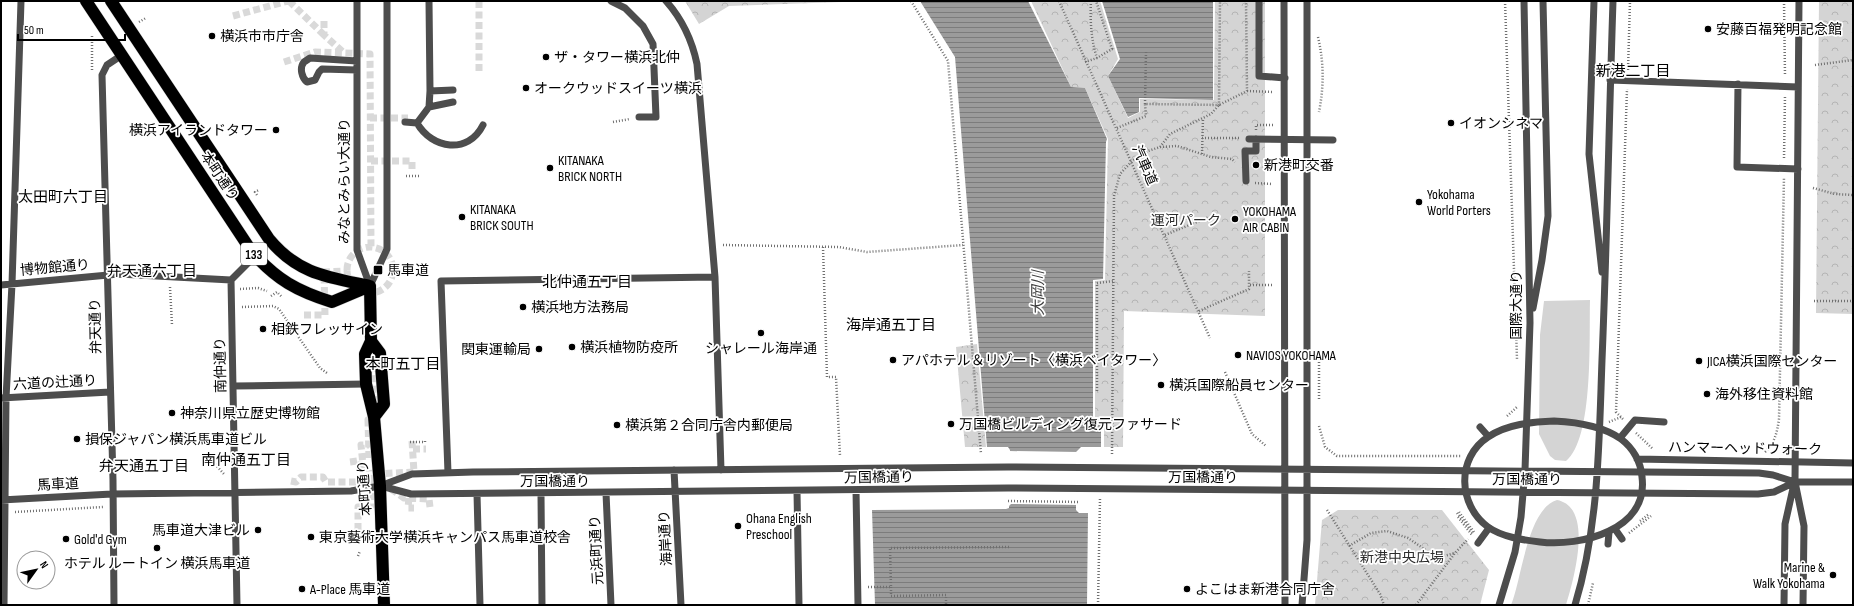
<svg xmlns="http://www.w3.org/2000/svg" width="1854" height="606" viewBox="0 0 1854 606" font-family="'Sofia Sans Condensed','Noto Sans JP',sans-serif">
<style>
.green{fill:#d4d4d4}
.forest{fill:url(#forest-crowns)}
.water{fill:url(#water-rules)}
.pier{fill:#fff}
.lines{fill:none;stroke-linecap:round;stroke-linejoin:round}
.minor-tunnel{stroke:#d9d9d9;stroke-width:7;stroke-dasharray:7 3.5;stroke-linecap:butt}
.highway-casing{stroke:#dbdbdb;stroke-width:13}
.path{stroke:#6f6f6f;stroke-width:2.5;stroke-dasharray:1 2;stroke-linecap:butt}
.minor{stroke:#4d4d4d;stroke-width:7}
.highway{stroke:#000;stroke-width:12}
.minor-bridge{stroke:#4d4d4d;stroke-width:7}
.poi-dot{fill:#000;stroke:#fff;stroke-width:1.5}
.labels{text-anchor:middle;stroke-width:3.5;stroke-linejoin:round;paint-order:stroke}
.shield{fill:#fff;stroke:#4c4c4c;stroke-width:1}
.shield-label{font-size:13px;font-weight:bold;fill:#000}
.poi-label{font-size:14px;fill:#000;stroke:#fff;text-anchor:start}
.street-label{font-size:14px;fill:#000;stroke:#fff}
.park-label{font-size:14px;fill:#2b2b2b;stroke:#fff}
.neighbourhood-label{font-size:15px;fill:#000;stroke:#fff}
.water-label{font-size:15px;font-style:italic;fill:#3c3c3c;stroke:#fff}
</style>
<defs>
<pattern id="forest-crowns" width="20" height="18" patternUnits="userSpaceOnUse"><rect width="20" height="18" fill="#d4d4d4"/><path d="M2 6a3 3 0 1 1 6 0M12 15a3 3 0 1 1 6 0" fill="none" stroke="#b4b4b4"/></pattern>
<pattern id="water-rules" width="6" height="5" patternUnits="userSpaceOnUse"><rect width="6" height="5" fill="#9b9b9b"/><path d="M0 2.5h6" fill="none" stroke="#7c7c7c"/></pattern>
</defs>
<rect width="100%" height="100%" fill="#fff"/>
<path class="green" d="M1590,300C1589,336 1594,439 1566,461L1555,460L1550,456L1539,434L1540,335L1544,301Z
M1557,500C1595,507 1573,582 1566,605H1511C1522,579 1527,509 1557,500Z"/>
<path class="forest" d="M685,1H842V2L729,6L699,24Z
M1031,1H1100L1118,59L1108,76L1128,118L1140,112V99L1214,100L1215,1H1265V316L1124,311L1123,447H1104V418L1095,417V281L1105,280L1108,139L1085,88L1071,87Z
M1819,1H1853V314L1816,313Z
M977,344L986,447H965L956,347Z
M1338,510H1442L1489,570L1480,605H1315L1322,520Z"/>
<path class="water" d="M920,1H1028L1071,87L1085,88L1107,139L1106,142L1103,279L1093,280V419H1101V447H1081L1076,452V510L1079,513H1088L1087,605H875L872,510L1006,509L1009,508L1010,450L1008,447H987L955,57Z
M1102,1H1213V100L1139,98V112L1128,117L1108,76L1120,59Z"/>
<path class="pier" d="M989,447H1007L1009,451L1079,452L1078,505L1011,504L1007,508H991L1007,507L1008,451L1007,449H989Z"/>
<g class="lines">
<path class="minor-tunnel" d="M289,1L324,35
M479,1V74
M233,16L288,1
M324,21V35L344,53
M284,62L315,52L370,54L371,247
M370,118H408
M371,161H412V171
M347 270a23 23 0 1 1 46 0a23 23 0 1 1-46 0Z
M304,315H325L324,272L347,271
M413,449H426
M353,458L354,465H363L361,445H369
M369,458L368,420L377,419L375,367
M375,474L414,472L412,441
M291,481L296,482L301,477H323L326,482H370L369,470
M391,489L404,498L429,499L430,507
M409,498L408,508H414
M358,530V507L371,506L370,483"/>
<g class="highway-casing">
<path id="highway" d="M86,1L252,252C277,280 297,291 332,302L370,286
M111,1L269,239C298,274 327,277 370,286
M370,286L371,341L365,354L366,384L374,417L380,486L384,605
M371,341L380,353L384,404L374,417"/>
</g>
<path class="path" d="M911,1L948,61L981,454
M1059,1L1210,338
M1091,1C1090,21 1091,40 1097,58
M1505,1L1517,359
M1784,1L1785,76
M139,22L146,18
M1318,37C1324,63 1324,86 1319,112
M1085,62L1097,58L1112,49L1096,1
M1815,65L1853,60
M92,70V35
M1628,70L1630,1
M1247,91L1273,92
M1145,104L1146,52
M613,122L630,119
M1117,128L1146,116L1145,104L1219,105L1220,1
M1256,130V125H1273
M1202,138H1240
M1160,147L1170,134L1211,114L1219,105L1247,91L1246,1
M1202,154L1203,118
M1784,158L1785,95
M406,176H420
M1255,183L1273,184
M1813,188L1835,194L1853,195
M257,195L255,192L259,190
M1165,235L1209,217
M723,245L839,247L867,252L963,245
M823,247L827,377H836L840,456
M1250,285H1272
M170,287L172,325
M240,289L258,288L267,291
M271,296L277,292L282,297
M1814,301H1853
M242,307L273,306L279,309L320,368L327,373
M1199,311L1249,289V271
M1225,372L1252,434L1266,446
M1097,391V283L1114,281
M1319,399V350
M1507,416L1517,407
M1623,419L1616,412L1627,89
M1609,422L1621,417
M1319,426L1325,447L1337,456H1461
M1636,433L1653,449
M410,442H425V440
M1765,452C1775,442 1777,433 1779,419L1784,177
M1112,454L1114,196L1120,174L1132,161L1148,151L1160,147L1177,146L1211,157L1232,159L1235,162
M213,462L224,474
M1008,501L1079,502
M1327,510L1380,594L1384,605
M15,512L103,507
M1459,512L1474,532
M1457,513L1473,533
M1458,517L1472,535
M1640,521L1649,514
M1629,533L1651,516
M1349,546L1371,533L1387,531L1408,538L1433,555L1444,556L1455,553
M358,556L360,551
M868,587H891L890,548L1009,547
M891,587V596L946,595V605
M1098,605L1100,498
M1416,605L1455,553L1468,539
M1588,605L1593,583"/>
<path class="minor" d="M357,1V250L370,286
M429,1L430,91L453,90
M611,1L625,8L643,26L653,44L656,117H639
M666,1C682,19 692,40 697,64L715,277L721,470
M1259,1V76L1285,78
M1284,1L1285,605
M1594,1L1589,154L1602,272
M1799,1L1795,482L1804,526L1803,605
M357,61L310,58L304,62C299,68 302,78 307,82L315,80L319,72L322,69L357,70
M1610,80L1798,87
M1738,84L1737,167L1798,169
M429,107L430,91
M405,122L417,123L429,107L453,102
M417,123C432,149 468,155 483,125
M1,285L119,274L231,280
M370,286L387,249V1
M1533,308L1542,260L1548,216L1543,1
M234,386L366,384
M1,398L110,392
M674,470L681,605
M448,473L441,281L715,277
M381,486L411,494L1008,488L1758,494L1774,492L1795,482
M856,490L858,605
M797,491L799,605
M606,493L611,605
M477,494L480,605
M541,494L542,605
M1,500L112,494L351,491L380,486L412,474L473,472L1008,467L1759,473L1773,475L1795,482H1853
M1615,529L1622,539
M1478,543L1489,528
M1608,544L1609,532
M4,605L6,398L12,284L21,1
M114,605L113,480L102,75L107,65L122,55
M237,605L231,280L248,263L252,252
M1302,605L1307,540V1
M1499,605L1515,552L1521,517L1525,470L1530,323L1524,1
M1575,605C1599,526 1599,442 1602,360C1607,241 1609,121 1613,1
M1784,605L1785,524L1794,484"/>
<use href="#highway" class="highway"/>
<path class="minor-bridge" d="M1249,139L1333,140
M1246,181L1245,151H1256V139
M1554,421C1575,422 1603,426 1621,439C1633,448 1641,462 1642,477C1649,530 1580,547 1540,542C1523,540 1502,537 1488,527C1458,505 1456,458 1488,437C1507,424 1532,422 1554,421Z
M1480,427L1488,436
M1620,438L1635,420L1664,422
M1637,459L1853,463"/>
</g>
<g class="poi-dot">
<circle cx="1708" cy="29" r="4"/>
<circle cx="212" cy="36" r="4"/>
<circle cx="546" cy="57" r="4"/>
<circle cx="526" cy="88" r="4"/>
<circle cx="1451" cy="123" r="4"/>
<circle cx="276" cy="130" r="4"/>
<circle cx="1256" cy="165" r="4"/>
<circle cx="550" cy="168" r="4"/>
<circle cx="1419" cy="202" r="4"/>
<circle cx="462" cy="217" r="4"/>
<circle cx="1235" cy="219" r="4"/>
<rect x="373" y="265" width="10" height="10" rx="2"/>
<circle cx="523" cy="307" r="4"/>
<circle cx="263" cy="329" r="4"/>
<circle cx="761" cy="333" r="4"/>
<circle cx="572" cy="347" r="4"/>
<circle cx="539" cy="349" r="4"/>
<circle cx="1238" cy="355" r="4"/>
<circle cx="893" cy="360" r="4"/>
<circle cx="1699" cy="361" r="4"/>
<circle cx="1161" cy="385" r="4"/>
<circle cx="1707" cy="394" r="4"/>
<circle cx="172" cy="413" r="4"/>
<circle cx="951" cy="424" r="4"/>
<circle cx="617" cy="425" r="4"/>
<circle cx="77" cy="439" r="4"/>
<circle cx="738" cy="526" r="4"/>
<circle cx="258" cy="530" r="4"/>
<circle cx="311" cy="537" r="4"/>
<circle cx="66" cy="539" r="4"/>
<circle cx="157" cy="548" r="4"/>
<circle cx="1833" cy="575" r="4"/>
<circle cx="302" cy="589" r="4"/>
<circle cx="1187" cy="589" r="4"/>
</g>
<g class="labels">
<rect class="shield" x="241" y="243" width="26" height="22" rx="3"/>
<g class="shield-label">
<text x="254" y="259">133</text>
</g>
<g class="poi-label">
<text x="1716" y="34">安藤百福発明記念館</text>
<text x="220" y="41">横浜市市庁舎</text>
<text x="554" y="62">ザ・タワー横浜北仲</text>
<text x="534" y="93">オークウッドスイーツ横浜</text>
<text x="1459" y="128">イオンシネマ</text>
<text x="268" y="135" text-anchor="end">横浜アイランドタワー</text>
<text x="558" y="165">KITANAKA<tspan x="558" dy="16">BRICK NORTH</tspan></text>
<text x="1264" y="170">新港町交番</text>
<text x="1427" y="199">Yokohama<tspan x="1427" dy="16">World Porters</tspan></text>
<text x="470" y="214">KITANAKA<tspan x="470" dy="16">BRICK SOUTH</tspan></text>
<text x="1243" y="216">YOKOHAMA<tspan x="1243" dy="16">AIR CABIN</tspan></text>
<text x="387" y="275">馬車道</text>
<text x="531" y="312">横浜地方法務局</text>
<text x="271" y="334">相鉄フレッサイン</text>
<text x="580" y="352">横浜植物防疫所</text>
<text x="761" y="353" text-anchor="middle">シャレール海岸通</text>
<text x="531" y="354" text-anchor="end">関東運輸局</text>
<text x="1246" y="360">NAVIOS YOKOHAMA</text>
<text x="901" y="365">アパホテル＆リゾート〈横浜ベイタワー〉</text>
<text x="1707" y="366">JICA横浜国際センター</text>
<text x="1169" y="390">横浜国際船員センター</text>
<text x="1715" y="399">海外移住資料館</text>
<text x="180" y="418">神奈川県立歴史博物館</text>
<text x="959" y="429">万国橋ビルディング復元ファサード</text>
<text x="625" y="430">横浜第２合同庁舎内郵便局</text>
<text x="85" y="444">損保ジャパン横浜馬車道ビル</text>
<text x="746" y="523">Ohana English<tspan x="746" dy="16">Preschool</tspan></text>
<text x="250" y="535" text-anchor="end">馬車道大津ビル</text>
<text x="319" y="542">東京藝術大学横浜キャンパス馬車道校舎</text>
<text x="74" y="544">Gold'd Gym</text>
<text x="157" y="568" text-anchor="middle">ホテル ルートイン 横浜馬車道</text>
<text x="1825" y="572" text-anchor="end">Marine &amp;<tspan x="1825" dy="16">Walk Yokohama</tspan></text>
<text x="310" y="594">A-Place 馬車道</text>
<text x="1195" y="594">よこはま新港合同庁舎</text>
</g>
<g class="street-label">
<text transform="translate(1145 165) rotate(66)" y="5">汽車道</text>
<text transform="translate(220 176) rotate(56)" y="5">本町通り</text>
<text transform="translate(344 181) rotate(-90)" y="5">みなとみらい大通り</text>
<text transform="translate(55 267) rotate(-5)" y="5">博物館通り</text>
<text transform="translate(1516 305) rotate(-90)" y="5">国際大通り</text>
<text transform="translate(95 326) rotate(-91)" y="5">弁天通り</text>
<text transform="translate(220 365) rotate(-91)" y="5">南仲通り</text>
<text transform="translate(55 382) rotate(-3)" y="5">六道の辻通り</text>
<text transform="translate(1745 448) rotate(1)" y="5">ハンマーヘッドウォーク</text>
<text transform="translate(879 477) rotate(-1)" y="5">万国橋通り</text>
<text x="1203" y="482">万国橋通り</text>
<text x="1527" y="484">万国橋通り</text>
<text x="555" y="486">万国橋通り</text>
<text transform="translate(58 484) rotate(-3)" y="5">馬車道</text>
<text transform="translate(364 488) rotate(-94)" y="5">本町通り</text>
<text transform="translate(665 538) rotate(-93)" y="5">海岸通り</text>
<text transform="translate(596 550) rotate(-93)" y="5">元浜町通り</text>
</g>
<g class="park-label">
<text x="1186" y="225">運河パーク</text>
<text x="1402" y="562">新港中央広場</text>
</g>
<g class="neighbourhood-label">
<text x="1633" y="76">新港二丁目</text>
<text x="63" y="202">太田町六丁目</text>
<text x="152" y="276">弁天通六丁目</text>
<text x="587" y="287">北仲通五丁目</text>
<text x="891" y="330">海岸通五丁目</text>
<text x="403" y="369">本町五丁目</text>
<text x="246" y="465">南仲通五丁目</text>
<text x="144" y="471">弁天通五丁目</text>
</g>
<g class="water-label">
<text transform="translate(1038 293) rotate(-90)" y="5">大岡川</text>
</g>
</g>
<rect width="1854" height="606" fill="none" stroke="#000000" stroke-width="4"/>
<g transform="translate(36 570) rotate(57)"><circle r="19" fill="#ffffff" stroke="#999999"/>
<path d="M0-3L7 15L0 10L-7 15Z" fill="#000000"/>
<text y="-6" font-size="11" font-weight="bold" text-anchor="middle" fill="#000000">N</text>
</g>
<path d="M18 34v6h107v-6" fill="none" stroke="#000000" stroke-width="2"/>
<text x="24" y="34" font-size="12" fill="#000000" stroke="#ffffff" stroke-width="3" paint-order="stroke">50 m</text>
</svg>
